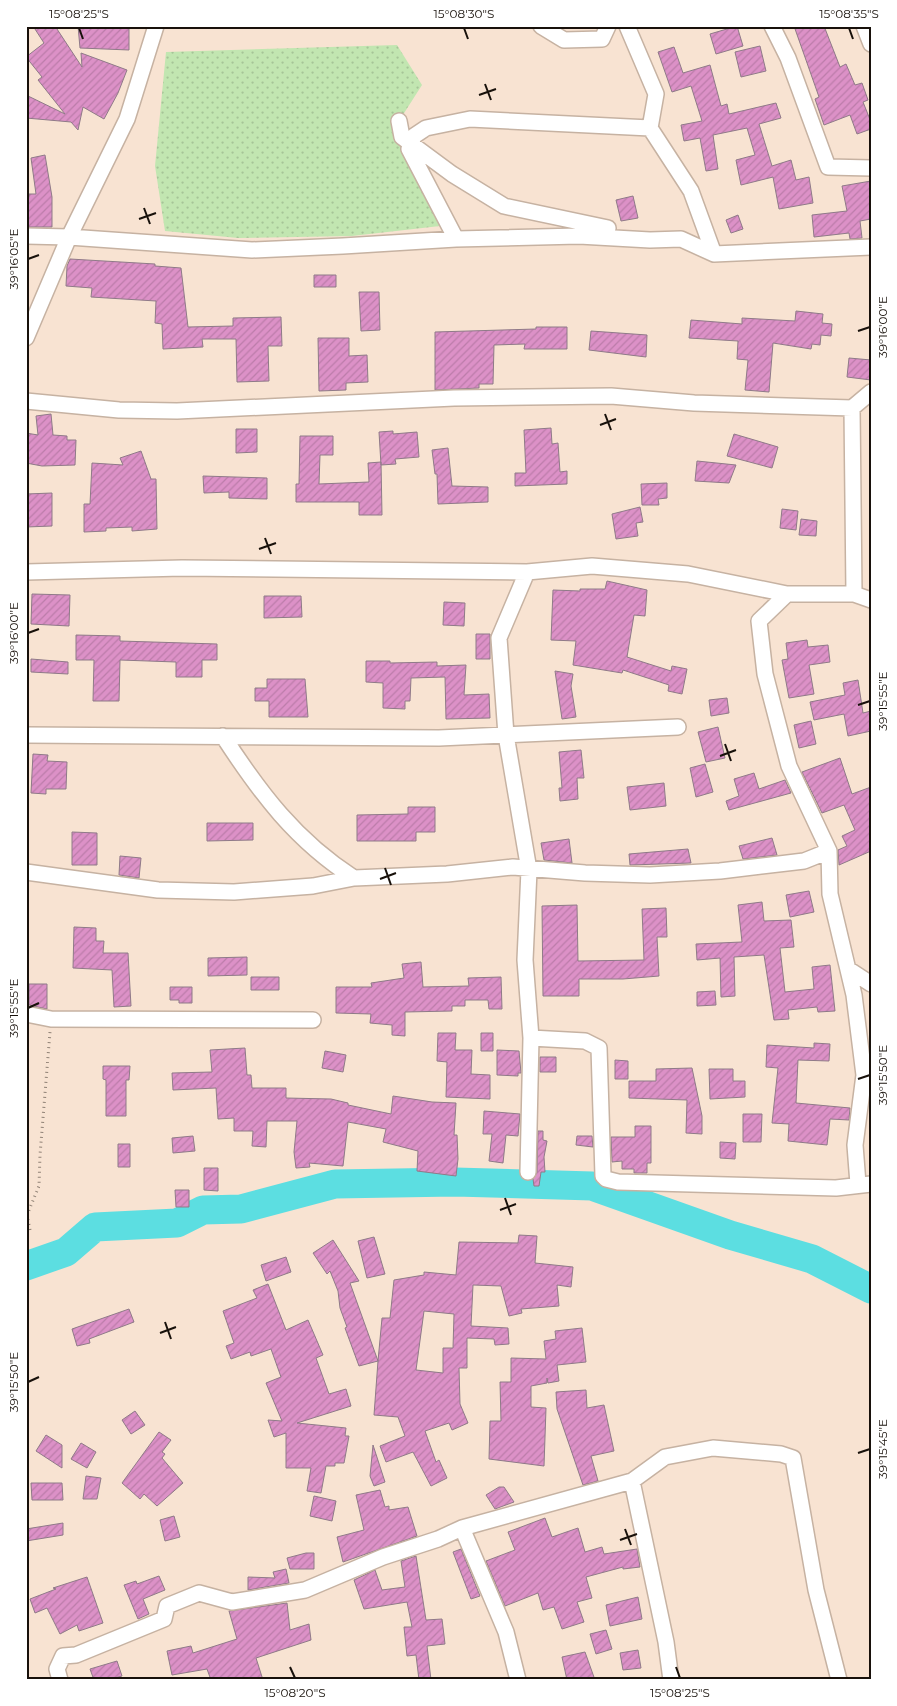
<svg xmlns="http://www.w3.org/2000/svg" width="897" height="1706" viewBox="0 0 897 1706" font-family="Montserrat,sans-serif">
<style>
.park{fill:url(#park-dots)}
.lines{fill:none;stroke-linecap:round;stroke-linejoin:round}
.river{stroke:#5cdee1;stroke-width:29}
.building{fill:url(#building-hatch);stroke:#8f7a88;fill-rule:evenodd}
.street-casing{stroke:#c6b2a2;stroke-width:18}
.path{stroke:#8f8175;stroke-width:3;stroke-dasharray:1 4;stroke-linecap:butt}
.street{stroke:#fff;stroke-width:15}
.ticks{fill:none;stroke:#18110b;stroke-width:2}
.neatline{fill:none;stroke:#18110b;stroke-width:2}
.ticks-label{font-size:12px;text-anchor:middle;fill:#18110b}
</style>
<defs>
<pattern id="park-dots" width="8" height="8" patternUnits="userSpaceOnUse" patternTransform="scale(1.25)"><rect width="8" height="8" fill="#c2e6b1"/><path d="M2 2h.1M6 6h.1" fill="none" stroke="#a6c497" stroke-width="1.8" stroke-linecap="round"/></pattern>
<pattern id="building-hatch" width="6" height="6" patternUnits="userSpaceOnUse" patternTransform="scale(1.25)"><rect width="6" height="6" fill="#dc91c7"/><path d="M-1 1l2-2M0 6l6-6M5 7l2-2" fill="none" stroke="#bc7caa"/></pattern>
</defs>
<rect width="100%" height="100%" fill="#f8e3d2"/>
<path class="park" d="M397,45L422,85L399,121L440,226L352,236L238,238L165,231L155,166L166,52Z"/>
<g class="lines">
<path class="river" d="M26,1266L66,1252L95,1227L177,1223L203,1210L241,1209L335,1184L455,1182L592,1186L730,1235L812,1259L871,1289"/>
</g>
<path class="building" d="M33,26H55L82,67L81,53L127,70L118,93L104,119L83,107L78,130L71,122L26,118V95L65,114L38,80L42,77L26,57L44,43Z
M78,26H129V50L80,48Z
M737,26L743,46L716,54L710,34Z
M794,26H824L840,67L846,64L855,85L862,83L868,100L863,102L871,122V129L857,134L850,115L824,125L815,99L819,97Z
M760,46L766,71L741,77L735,52Z
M674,47L683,73L710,65L721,106L727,104L729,114L776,103L781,118L759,124L772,166L791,160L796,180L809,177L813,203L779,209L773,177L741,185L736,160L755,155L747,128L713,135L718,169L706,171L700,138L684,141L681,125L702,121L691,86L672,92L658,52Z
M45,155L52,197V227H26L29,194H36L31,158Z
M871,181V219L860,221L862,238L850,239L849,233L814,237L812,215L847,211L842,186Z
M633,196L638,218L621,221L616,200Z
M738,215L743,229L731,233L726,220Z
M70,259L155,264V266L181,268L188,327L233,326V318L281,317L282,346H268L269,381L237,382L236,339H202L203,347L163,349L162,324L155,323L156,301L91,297L92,288L66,286L67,266Z
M314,275H336V287H314Z
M359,292H379L380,330L361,331Z
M796,311L823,314L822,323L832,324L831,336L821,335L820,345L812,344L811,349L773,343L769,392L745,390L748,360L737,359L738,341L689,338L691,320L742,324V318L795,321Z
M536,327H567V349H524L525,344L494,345L493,384H479V388L435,390V332L536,329Z
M591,331L647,335L646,357L589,350Z
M318,338H349V356L367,355L368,382L346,383V390L319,391Z
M849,358L871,360V380L847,377Z
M51,414L53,435L67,436V440H76L75,465L42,466L26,463V433L38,435L36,416Z
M551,428L552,444L558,443L560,472L567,471V484L515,486V473H526L524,430Z
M236,429H257V452L236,453Z
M393,431V434L417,432L419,457L395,459L396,464L381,465L379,432Z
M734,434L778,447L772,468L727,456Z
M300,436H333V455H320L319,484L369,482L368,463L381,462L382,515H359V502H296V484H299Z
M448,448L452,486L488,487V502L438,504L437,474H435L432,450Z
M141,451L151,479H156L157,529L132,531V527L106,528V531L84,532V504H90L92,463L123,465L120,458Z
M697,461L736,465L729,483L695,481Z
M203,476L267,478V499L229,498V492L204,493Z
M667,483V498L658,499L659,505H642L641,484Z
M52,493V526L26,527V494Z
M640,507L643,522L636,523L638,536L616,539L612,514Z
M782,509L798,511L796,530L780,528Z
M801,519L817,521L816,536L799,535Z
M607,581L647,590L645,616L634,615L627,657L671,671L672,666L687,669L682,694L668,691L669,685L623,670L622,673L573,665L576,641L551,640L553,590L580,591V589H605Z
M32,594L70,595L69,626L31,624Z
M264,596H301L302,617L264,618Z
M444,602L465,603L464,626L443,625Z
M476,634H490V659H476Z
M76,635L120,636V641L217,644V660H202V677H176V662L120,660L119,701H93L94,660H76Z
M807,640L808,647L828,645L830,662L809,665L814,694L789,698L782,660L788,659L786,643Z
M31,659L68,662V674L31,672Z
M366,661H390V663L437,662V666L466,665L464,695L489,694L490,718L446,719L445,677L411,678L410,701H405V709L383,708V683L366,682Z
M555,671L573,674L571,686L576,717L562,719Z
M267,679H305L308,717H269V701H255V688H267Z
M858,680L863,713L871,711V731L848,736L844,714L814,720L810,702L845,695L843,683Z
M727,698L729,713L711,716L709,700Z
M811,721L816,744L799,748L794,725Z
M718,727L725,758L706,762L698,732Z
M581,750L584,778H577L578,799L560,801L559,788H562L559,752Z
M33,754L48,755L47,761L67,762L66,789H46V794L31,793Z
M840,758L852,794L871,787V851L839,865L838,850L847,846L842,836L855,830L844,805L822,813L802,772Z
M705,764L713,792L696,797L690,768Z
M754,773L759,789L785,780L791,793L729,810L726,801L739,796L734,779Z
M664,783L666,806L630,810L627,787Z
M408,807H435V832H416V841H357V815L408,814Z
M207,823H253V840L207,841Z
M72,832L97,833V865H72Z
M772,838L777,855L743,859L739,846Z
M569,839L572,863L544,860L541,843Z
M688,849L691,863L630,865L629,854Z
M120,856L141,858L139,878L119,875Z
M809,891L814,912L790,917L786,895Z
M762,902L764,921L791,920L794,947L780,948L785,992L814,989L812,967L830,965L835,1011L818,1012L817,1007L788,1010L789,1019L774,1020L764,955L734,957L735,996L721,997L720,958L697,960L696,944L742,942L738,905Z
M577,905L578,961L644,960L642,909L666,908L667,937H657L659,976L623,979H579V996H543L542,906Z
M74,927L96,928V941H104L103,953H128L131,1006L114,1007L112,970L73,968Z
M247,957V975L208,976V958Z
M421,962L423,987L469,986L468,978L501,977L502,1009H489L488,1000H465V1006H452V1011L405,1012V1036L392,1035V1025L370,1023L371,1014L336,1013V987H372L371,983L404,978L402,964Z
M251,977H279V990H251Z
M29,984H47V1009L29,1005Z
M170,987H192V1003H179V1000H170Z
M715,991L716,1005L697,1006V992Z
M438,1033H456L455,1050H472L471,1074L490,1075V1099L446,1097L447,1062L437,1061Z
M481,1033H493V1051H481Z
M814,1043L830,1044L829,1061L798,1060L796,1103L850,1108L849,1120L830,1119L827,1145L788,1141L789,1124L772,1123L778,1068L766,1067L767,1045L814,1048Z
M245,1048L247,1075H251L252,1088H286V1098L331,1099L348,1103V1105L391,1114L393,1096L432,1102L456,1103L454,1135H457L458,1159L456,1176L417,1171L418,1151L383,1142L386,1129L348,1122L343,1166L309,1163L310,1167L296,1168L294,1152L297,1121H267L266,1147L252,1146L253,1131H234V1118L218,1119L216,1088L173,1090L172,1073L212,1072L210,1050Z
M497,1050L519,1051L521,1073H518V1076L497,1075Z
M325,1051L346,1055L343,1072L322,1068Z
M540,1057H556V1072H540Z
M615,1060L628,1061V1079H615Z
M103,1066H130L129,1080H126V1116H106V1080L103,1079Z
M692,1068L702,1116V1134L686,1133L687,1100L629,1098V1081H656V1069Z
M709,1069H733V1081H745V1097L710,1099Z
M484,1111L520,1114L518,1136L506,1135L503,1163L489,1161L492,1134H483Z
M743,1114H762L761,1142H743Z
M635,1126H651V1163H647V1173H634V1169H622V1161L612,1162L611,1137H635Z
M538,1131H543V1140L547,1141L544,1157L545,1172H541L539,1186H534L533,1179L537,1172Z
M193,1136L195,1151L173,1153L172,1138Z
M577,1136H592L593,1147L576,1145Z
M720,1142L736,1143L735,1159L720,1158Z
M118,1144H130V1167H118Z
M204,1168H218V1191L204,1190Z
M175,1190H189V1207H176Z
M519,1235L537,1236L535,1263L573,1267L571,1287L557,1285L559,1306L521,1309L522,1313L509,1316L501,1286L473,1285L471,1326L508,1328L509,1344L495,1345L494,1339L467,1338V1368H459L460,1404L468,1423L452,1430L449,1423L425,1431L436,1462L439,1460L447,1478L431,1486L413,1452L386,1462L380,1446L405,1436L398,1417L374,1415L378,1361L359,1366L345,1328L347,1327L340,1308L338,1291L330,1271L327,1274L313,1253L333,1240L359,1281L350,1283L378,1361L382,1318H390L394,1280L424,1275V1272L456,1275L459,1242L518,1243ZM424,1311L454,1314L453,1348H443V1373L416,1370Z
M374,1237L385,1274L367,1278L358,1241Z
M286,1257L291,1272L266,1281L261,1265Z
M268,1284L286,1330L308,1320L323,1355L316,1358L329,1394L346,1389L351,1406L297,1423L346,1428L345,1436H349L344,1463H335V1466H326L321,1493L307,1491L311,1468H286V1433L274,1437L268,1420L282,1421L266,1383L281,1377L271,1349L251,1356L250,1352L231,1359L226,1346L234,1343L223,1311L257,1298L253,1290Z
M129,1309L134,1322L89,1339L90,1343L77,1346L72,1329Z
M582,1328L586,1362L557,1365L559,1381L548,1383L547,1378V1383L531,1386V1407L546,1408L544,1466L489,1459L490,1421H501L500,1382H511V1358L546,1359L544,1341L556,1339L555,1331Z
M586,1390L587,1408L604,1405L614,1451L591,1456L598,1481L583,1485L557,1409L556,1392Z
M135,1411L145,1425L131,1434L122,1420Z
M159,1432L171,1440L162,1452L165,1454L162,1458L183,1483L157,1506L144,1494L140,1499L122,1483Z
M46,1435L62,1445V1468L36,1451Z
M81,1443L96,1452L87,1468L71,1459Z
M373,1445L385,1482L374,1486L370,1476Z
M86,1476L101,1478L97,1499H83Z
M31,1483H62L63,1500H32Z
M499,1487H504L514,1502L495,1509L486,1495Z
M380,1490L385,1507L389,1506V1510L408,1507L417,1536L343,1562L337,1537L364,1530L356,1495Z
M314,1496L336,1501L332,1521L310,1516Z
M174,1516L180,1537L165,1541L160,1520Z
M545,1518L552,1537L578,1528L585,1552L602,1547L604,1554L637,1549L640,1567L623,1569V1567L586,1577L592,1598L577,1602L584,1622L562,1629L554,1607L543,1610L538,1593L505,1606L486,1561L515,1550L508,1532Z
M63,1523V1535L26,1541V1529Z
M461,1549L480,1596L471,1599L453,1552Z
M306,1553H314V1569H290L287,1558Z
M416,1556L426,1620L442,1619L445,1644L427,1646L431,1680H419L416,1655L407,1656L404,1627H412L407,1602L364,1609L354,1580L375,1570L382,1590L405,1587L401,1561Z
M286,1569L289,1583L248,1590V1577L275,1578L273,1572Z
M159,1576L165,1590L143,1599L149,1614L138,1619L124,1585L136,1581L137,1584Z
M87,1577L103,1623L79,1631L77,1625L60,1634L47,1608L35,1613L30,1599L56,1589L53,1588Z
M638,1597L642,1619L610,1626L606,1605Z
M287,1603L290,1630L309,1624L311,1640L256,1658L263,1680H211L207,1669L172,1675L167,1651L191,1646L193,1653L237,1639L229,1611Z
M606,1630L612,1649L596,1654L590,1634Z
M638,1650L641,1668L623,1670L620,1653Z
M585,1652L595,1680H567L562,1657Z
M117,1661L122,1676L108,1680H94L90,1669Z"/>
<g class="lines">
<g class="street-casing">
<path id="street" d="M541,26L564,40L602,39L608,26
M627,26L656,94L650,128L691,191L714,254
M772,26L788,58L828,167L871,168
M864,26L871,44
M399,121L402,137L452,174L504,206L608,228
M26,236L69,237L127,119L156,26
M456,239L409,149L414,136L426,128L470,119L650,128
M26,338L69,237L252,250L343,246L456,239L579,236L650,240L681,239L714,254L871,247
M26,401L119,410L177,411L454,398L611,396L694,403L852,408L854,594
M852,408L871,392
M26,572L182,568L527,572L592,566L688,574L787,594H854L871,600
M527,572L499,638L506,735L529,870L525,960L531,1038L528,1172
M787,594L759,621L765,674L789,766L829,851L830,894L854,995L864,1075L855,1145L858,1184
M26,735L439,738L678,727
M223,736C260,793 296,841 354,878
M26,872L158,890L234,892L313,886L354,878L447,874L513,867L585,873L650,875L720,871L804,861L829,851
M848,969L871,984
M26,1014L51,1019L313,1020
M531,1038L585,1041L599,1048L603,1176L606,1179L618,1182L836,1188L871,1184
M632,1481L666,1642L671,1680
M462,1528L506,1632L518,1680
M60,1680L57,1669L63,1656L76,1655L164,1619L167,1606L199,1593L232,1602L305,1590L383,1557L438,1539L462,1528L632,1481L665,1457L713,1448L781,1454L793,1458L816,1590L839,1680"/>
</g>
<path class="path" d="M30,1230L27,1215L39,1186L40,1155L50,1032"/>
<use href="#street" class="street"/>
</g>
<path class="ticks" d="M79,28L83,39M464,28L468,39M849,28L853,39M485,84L491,100M479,95L496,89M144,208L150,224M139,219L156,213M28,259L39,255M858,331L870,327M605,414L611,430M600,425L616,419M265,538L271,554M259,549L276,543M28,633L39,629M858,705L870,701M725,744L731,761M720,756L736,750M385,868L391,885M380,879L396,873M28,1008L39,1003M858,1079L870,1075M505,1198L511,1215M500,1210L516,1204M165,1322L171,1339M160,1333L176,1327M28,1382L39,1377M858,1453L870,1449M625,1529L631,1545M620,1540L637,1534M290,1667L295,1678M676,1667L680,1678"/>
<rect width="897" height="1706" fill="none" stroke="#ffffff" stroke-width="55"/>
<rect x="28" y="28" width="842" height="1650" class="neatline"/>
<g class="ticks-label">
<text x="79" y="18">15°08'25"S</text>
<text x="464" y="18">15°08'30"S</text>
<text x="849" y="18">15°08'35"S</text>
<text transform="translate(14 259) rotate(-90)" y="4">39°16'05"E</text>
<text transform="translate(883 327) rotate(-90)" y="4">39°16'00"E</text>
<text transform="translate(14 633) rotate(-90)" y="4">39°16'00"E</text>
<text transform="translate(883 701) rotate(-90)" y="4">39°15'55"E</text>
<text transform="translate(14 1008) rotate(-90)" y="4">39°15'55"E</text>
<text transform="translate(883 1075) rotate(-90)" y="4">39°15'50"E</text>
<text transform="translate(14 1382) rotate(-90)" y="4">39°15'50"E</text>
<text transform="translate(883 1449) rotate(-90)" y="4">39°15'45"E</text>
<text x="295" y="1697">15°08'20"S</text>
<text x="680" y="1697">15°08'25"S</text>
</g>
</svg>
